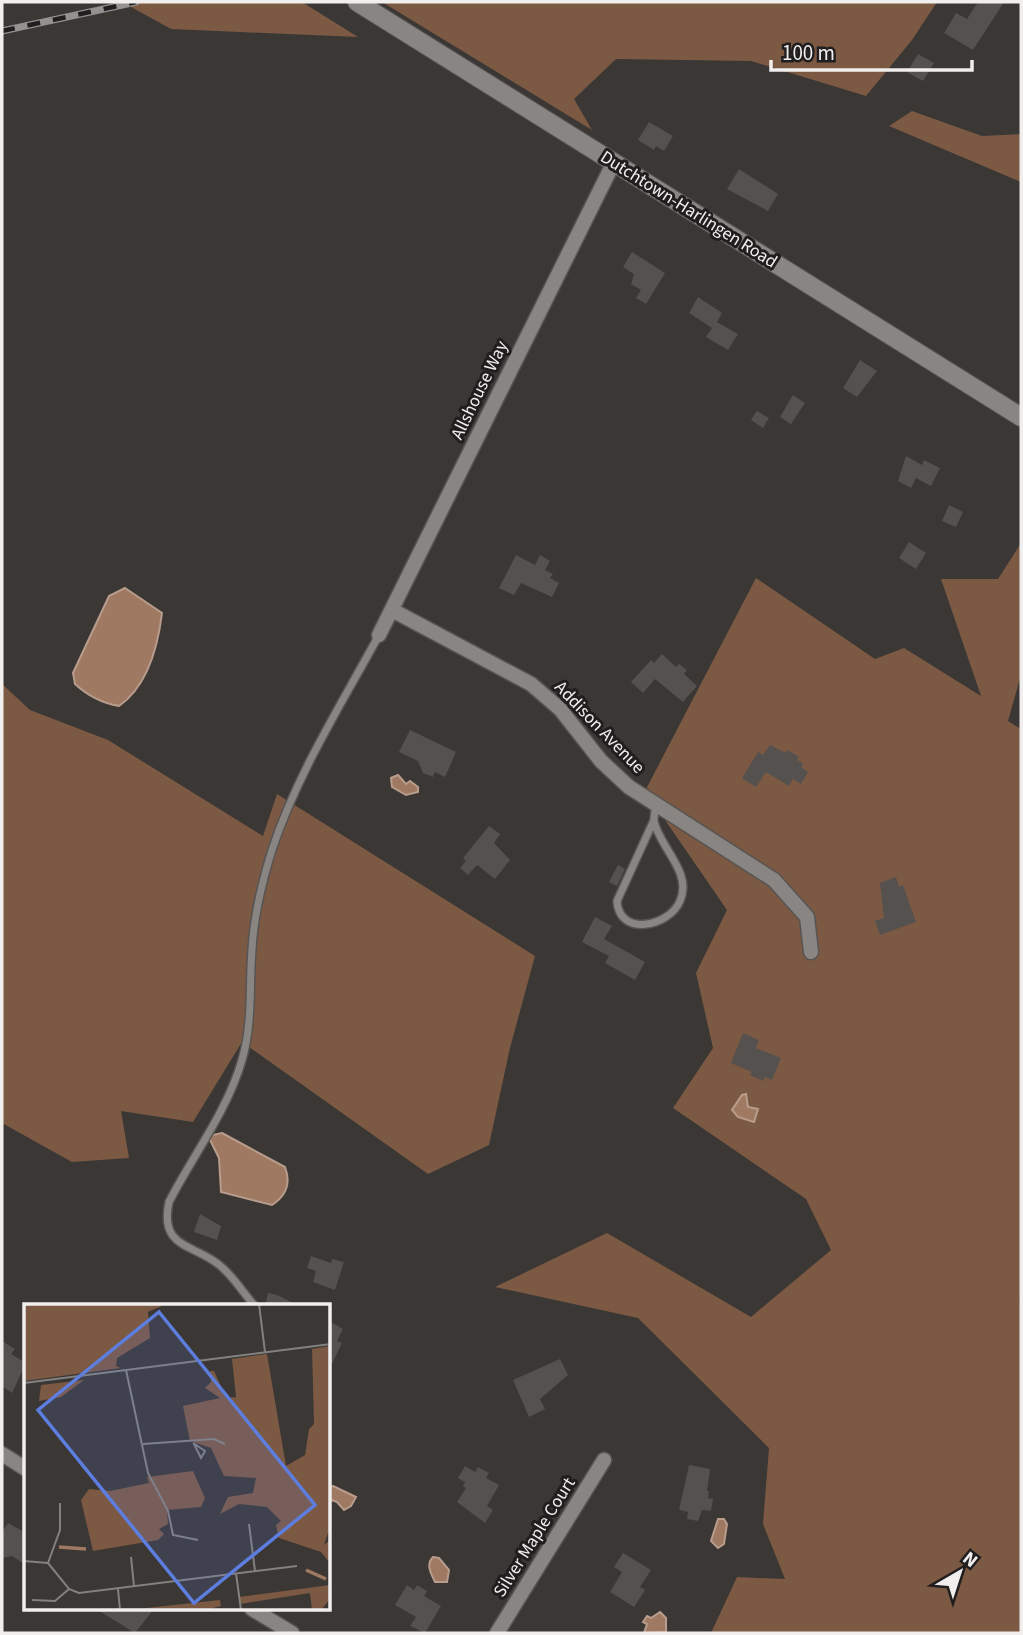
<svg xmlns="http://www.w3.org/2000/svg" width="1023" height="1635" viewBox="0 0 1023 1635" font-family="'Source Sans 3',sans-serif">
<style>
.green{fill:#7c5943}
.water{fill:#9f7962;stroke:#b89c8c;stroke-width:2}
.building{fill:#54514f}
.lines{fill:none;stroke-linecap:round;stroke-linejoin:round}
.service-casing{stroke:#575453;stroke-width:10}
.minor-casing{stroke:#575453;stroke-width:17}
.tertiary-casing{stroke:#575453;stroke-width:20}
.service{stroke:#888583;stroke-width:7}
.minor{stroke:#888583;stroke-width:14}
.tertiary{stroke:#888583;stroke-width:18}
.rail-casing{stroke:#949290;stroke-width:7}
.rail{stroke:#201e1e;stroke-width:4.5;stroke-dasharray:13;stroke-linecap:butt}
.labels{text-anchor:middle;stroke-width:6;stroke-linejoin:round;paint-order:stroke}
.street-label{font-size:18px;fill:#f1efee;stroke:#201e1e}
.inset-river{fill:none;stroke:#9f7962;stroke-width:3.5}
.inset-road{fill:none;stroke:#83817f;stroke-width:2}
.view{fill:#5d7edf;fill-opacity:0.15;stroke:#5d7edf;stroke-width:3.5}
.inset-edge{fill:none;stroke:#f1efee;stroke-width:3.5}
</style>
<rect width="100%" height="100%" fill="#3a3735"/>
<path class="green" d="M122,2H302L358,37L171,29Z
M382,2H937L912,40L866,96L751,61L616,59L574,99L592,130Z
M912,111L982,136L1021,134V182L889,126Z
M1021,543V675L1008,721L1021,729V1295L1019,1299L1021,1302V1633H711L737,1577L785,1579L763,1524L769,1448L638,1318L495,1287L607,1233L751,1317L831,1250L806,1199L673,1108L713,1048L696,973L727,910L645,791L756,578L875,659L904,648L981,696L941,579H998Z
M2,684L30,710L108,740L263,836L277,794L535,956L510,1048L489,1145L428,1174L242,1042L193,1122L121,1111L129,1158L72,1162L2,1123Z"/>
<path class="water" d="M125,588L162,613C158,646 148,686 119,706C101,703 88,696 75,684L73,673L109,596Z
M398,775L406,784L410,781L418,787V792L406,795L392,787L391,778Z
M746,1094L748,1107L758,1109L754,1122L738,1117L732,1110L742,1095Z
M222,1133L285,1167C291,1183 286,1196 272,1205L221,1192L219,1158L210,1140L212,1135Z
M333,1486L356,1497L351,1506L344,1510L337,1502L329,1499V1487Z
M718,1519H724L727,1524L724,1544L718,1548L711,1541Z
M433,1557L439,1558L449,1570L447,1582H435C432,1575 425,1565 433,1557Z
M660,1612L666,1618V1632L644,1633L647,1624L643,1622L647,1616L651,1618Z"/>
<path class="building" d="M978,2H1004L973,50L944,33L956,13L967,19Z
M918,54L934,63L923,81L907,72Z
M649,122L673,136L664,151L656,146L654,150L638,140Z
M739,169L778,194L768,211L727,189Z
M632,252L665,273L646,304L636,298L641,290L631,284L634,274L623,267Z
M698,297L722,313L717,322L738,334L728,350L706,337L712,328L689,313Z
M860,360L877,371L857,397L843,388Z
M793,395L805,403L791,424L780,417Z
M757,411L769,418L763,428L751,420Z
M906,456L922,465L924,460L940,468L931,486L916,478L911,488L898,481Z
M949,505L963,512L956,527L942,521Z
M909,542L926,553L916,569L899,558Z
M516,555L535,565L540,555L550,561L545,570L553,574L550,578L559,583L552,597L521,583L514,595L499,588Z
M662,654L676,667L679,664L687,670L684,674L697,686L683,702L655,679L643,693L631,682L651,660L654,663Z
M410,730L456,752L445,777L435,772L433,777L423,773L418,761L399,752Z
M770,745L786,753L788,750L799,757L797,760L803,763L801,767L808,772L801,784L793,779L789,786L766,772L756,787L742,778L758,752L763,755Z
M489,826L500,834L494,843L510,860L495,879L477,865L468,875L460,868L466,861L463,858Z
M618,865L625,869L617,886L609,882Z
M896,877L899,887L903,885L916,922L880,935L875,921L884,918L880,883Z
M595,917L612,926L604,939L645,962L635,980L605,963L609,956L582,942Z
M743,1033L759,1040L756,1048L781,1058L772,1080L765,1077L763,1081L750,1075L752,1072L731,1063Z
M200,1214L221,1226L217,1240L194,1232Z
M311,1256L331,1263L332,1259L344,1262L335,1290L313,1282L316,1271L307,1268Z
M268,1293L277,1295L299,1306H265Z
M329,1321L343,1329L337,1341L342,1343L329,1370Z
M2,1341L15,1349L11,1354L26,1363L12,1393L2,1386Z
M560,1359L568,1375L540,1399L545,1409L529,1417L513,1380Z
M689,1465L710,1469L707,1491H709L708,1498L713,1499L711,1511L702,1510L698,1521L687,1519L688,1512L679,1510Z
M465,1466L475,1472L478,1467L489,1473L486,1478L499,1485L487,1506L493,1510L485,1523L457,1502L466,1488L463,1486L465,1482L458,1478Z
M8,1523L26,1533V1565L12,1556L2,1558V1532Z
M623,1553L651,1570L640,1587L645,1590L634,1607L610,1592L622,1572L614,1567Z
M407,1585L414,1590L417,1585L427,1591L424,1596L441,1606L425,1633L410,1626L416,1617L395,1605Z
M96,1609H154L135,1633Z"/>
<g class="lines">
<g class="service-casing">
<path id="service" d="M654,820L617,901C619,937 669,927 680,901C693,872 659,847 654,821C654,816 655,810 656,805
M255,1306C243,1293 232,1274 218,1264C193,1244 159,1248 169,1202C193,1155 227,1112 242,1060C253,1023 249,986 252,949C254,915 262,882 272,850C297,774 341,705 379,635"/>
</g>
<g class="minor-casing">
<path id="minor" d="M392,610L531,684L560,709L601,761L629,787L774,880L807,917L811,952
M379,635L614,162
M2,1454L26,1469
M252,1609L292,1633
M497,1633L604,1460"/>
</g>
<g class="tertiary-casing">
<path id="tertiary" d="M357,2L1021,417"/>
</g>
<use href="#service" class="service"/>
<use href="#minor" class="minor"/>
<use href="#tertiary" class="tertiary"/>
<g class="rail-casing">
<path id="rail" d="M2,31L136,2"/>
</g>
<use href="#rail" class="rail"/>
</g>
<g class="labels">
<g class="street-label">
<text transform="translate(689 209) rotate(32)" y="6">Dutchtown-Harlingen Road</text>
<text transform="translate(479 390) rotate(-64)" y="6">Allshouse Way</text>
<text transform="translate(600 727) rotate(46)" y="6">Addison Avenue</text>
<text transform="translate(534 1537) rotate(-58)" y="6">Silver Maple Court</text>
</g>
</g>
<g transform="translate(24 1304)">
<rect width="306" height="306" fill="#3a3735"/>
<path d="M0,0H142L124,8L126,34L93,54L92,62L97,64L0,77ZM306,42L307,220L300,241L306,236V259L297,248L255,234L252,221L257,217L243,203L215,200L196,210L204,193L229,189L232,174L200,172L187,144L166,137L159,102L196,94L181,84L187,78L186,67H190L202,94L212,93L208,55L243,50L262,162L281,151L285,125L290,120L288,45ZM60,76L37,93L15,97L17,81ZM169,167L181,194L177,203L143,206L144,220L135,225L140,230L134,236L69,247L57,196L65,185L86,187L125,179L123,173ZM306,281V295L297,306H288L286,289L216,300L215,293ZM196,296L197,302L182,306H104Z" fill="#7c5943"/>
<path class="inset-river" d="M35,243L62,245M282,266L302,275"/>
<path class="inset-road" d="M235,0L241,48M102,66L124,169L144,207L149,231L174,236M0,79L307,40M169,139L181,147L177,154L170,140M119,140L190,135L201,140M225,220L231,267M107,253L110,282M0,257L24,259L45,285L55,289L273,262M24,259L36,226V199M212,269L217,306M94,285L96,306M8,296L31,297L45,285"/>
<path class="view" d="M135,8L291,201L170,299L14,106Z"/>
<rect width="306" height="306" class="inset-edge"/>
</g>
<rect width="1023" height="1635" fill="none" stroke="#f1efee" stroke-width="7"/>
<g transform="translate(960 1572) rotate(39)" stroke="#201e1e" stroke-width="5" paint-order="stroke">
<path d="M0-5L12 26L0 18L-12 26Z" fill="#f1efee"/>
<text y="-10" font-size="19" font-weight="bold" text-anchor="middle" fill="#f1efee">N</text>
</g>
<path d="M771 60v10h201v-10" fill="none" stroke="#f1efee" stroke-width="3.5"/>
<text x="782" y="60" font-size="21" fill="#f1efee" stroke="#201e1e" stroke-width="5" paint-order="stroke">100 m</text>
</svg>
